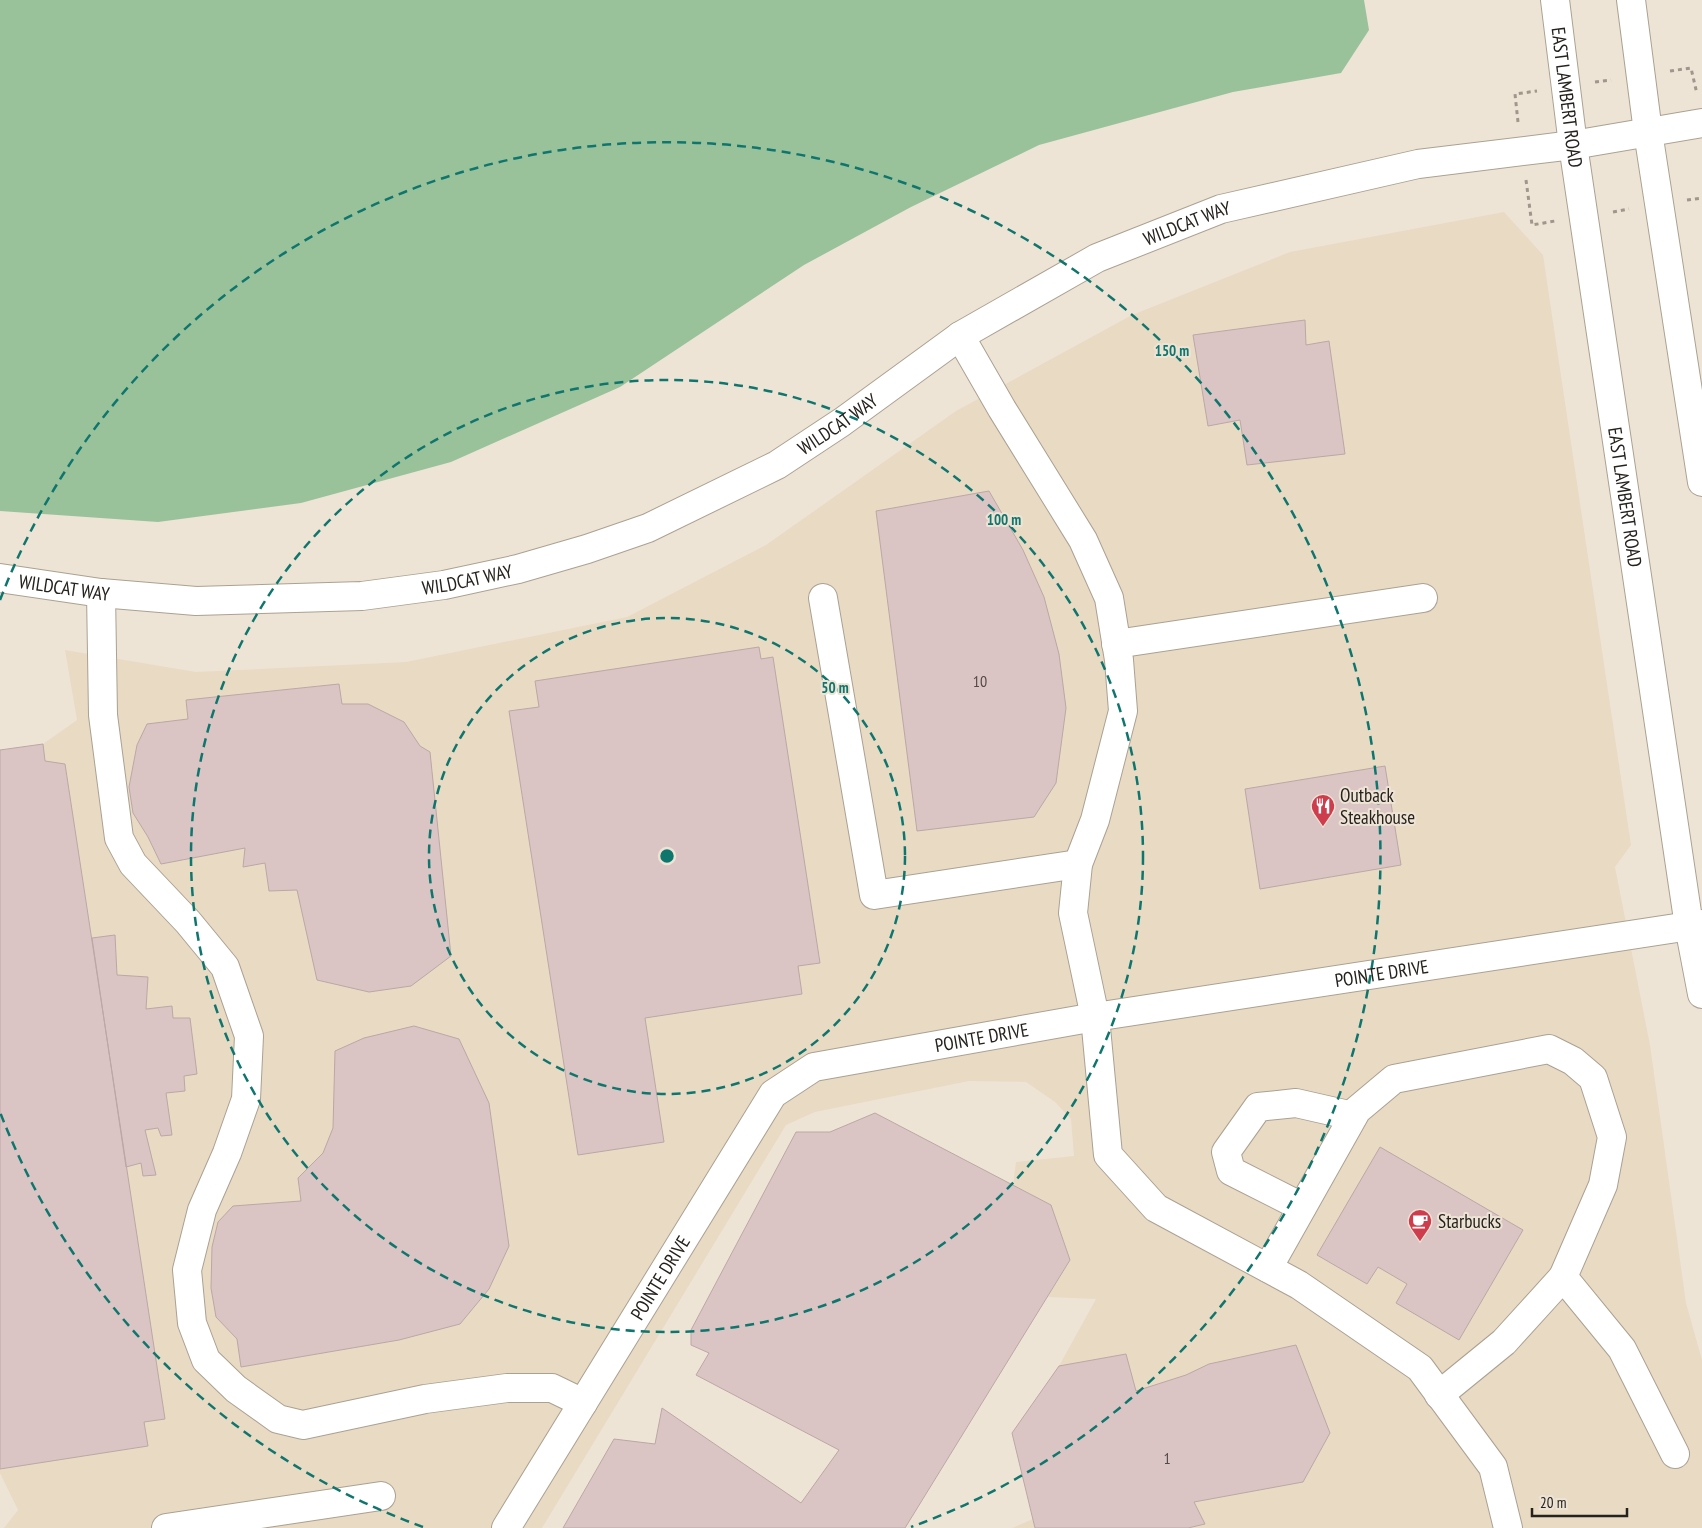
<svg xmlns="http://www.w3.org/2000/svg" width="1702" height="1528" viewBox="0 0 1702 1528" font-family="'PT Sans Narrow',sans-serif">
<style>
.built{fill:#e9dac4}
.green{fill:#9ac29a}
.building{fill:#dac5c4;stroke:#bba7a5}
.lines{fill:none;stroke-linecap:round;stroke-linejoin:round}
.minor-casing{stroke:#aba192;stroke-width:30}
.major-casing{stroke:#aba192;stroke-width:30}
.path{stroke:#9f978c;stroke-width:3;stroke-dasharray:4 4;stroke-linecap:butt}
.minor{stroke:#fff;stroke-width:28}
.major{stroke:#fff;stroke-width:28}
.ring{fill:none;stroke:#0f766e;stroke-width:2.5;stroke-dasharray:9 6}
.labels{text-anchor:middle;stroke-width:4;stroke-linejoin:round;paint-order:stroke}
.number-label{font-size:16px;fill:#524a46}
.street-label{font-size:19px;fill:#25211c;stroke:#eee4d5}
.poi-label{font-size:19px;fill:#25211c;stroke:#eee4d5;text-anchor:start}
.centre{fill:#0f766e;stroke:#eee4d5;stroke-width:2.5}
.ring-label{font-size:15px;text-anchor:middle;font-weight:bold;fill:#0f766e;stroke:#eee4d5;stroke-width:4;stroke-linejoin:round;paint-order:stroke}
</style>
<rect width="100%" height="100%" fill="#eee4d5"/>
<path class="built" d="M1504,212L1543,255L1631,845L1615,867L1650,1045L1686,1303L1702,1360V1528H1012L1033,1519L1012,1433L1059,1366L1096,1299L1048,1297L1070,1260L1051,1205L1013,1185L1016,1162L1074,1156L1071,1119L1055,1102L1026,1082L969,1081L815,1112L786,1125L542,1528H4L18,1510L0,1473V750L43,744L77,720L65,650L196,672L406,662L627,617L766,545L956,411L1132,315L1290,252Z"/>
<path class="green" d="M0,0H1364L1369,30L1341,73L1233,92L1039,145L911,207L804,265L620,387L451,462L301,503L158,522L0,511Z"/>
<path class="building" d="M1305,320L1306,345L1329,341L1345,454L1247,465L1240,420L1208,426L1193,335Z
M989,491L1023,550L1044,597L1059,654L1066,708L1056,783L1034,817L917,831L876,511Z
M759,647L761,659L773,657L820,963L798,966L802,994L645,1018L664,1142L578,1155L509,711L539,707L535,681Z
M339,684L342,704H368L404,722L420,746L430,752L451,956L411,986L369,992L317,980L297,890L269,891L265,863L243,867L245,848L161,864L148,837L133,813L129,787L137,745L147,724L188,719L186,700Z
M43,744L45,761L65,764L165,1419L144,1422L148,1446L0,1469V750Z
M1385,766L1401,865L1260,889L1245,789Z
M115,935L117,975L148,977L146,1009L172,1006L173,1018H190L197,1074L184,1076L185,1091L166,1093L172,1135L161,1136L158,1128L145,1130L156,1175L143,1176L141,1163L126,1167L92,938Z
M414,1026L459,1039L489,1103L509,1246L489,1289L460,1324L399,1340L241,1367L237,1339L216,1317L211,1288L212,1247L218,1222L233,1206L301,1201L298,1178L323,1153L333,1128L335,1051L364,1038Z
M875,1113L1051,1205L1070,1260L905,1528H563L614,1439L655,1444L662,1408L801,1503L839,1450L696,1375L709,1353L691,1345V1330L796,1132H830Z
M1380,1147L1523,1230L1459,1340L1396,1303L1407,1284L1378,1267L1367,1284L1317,1255Z
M1296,1345L1330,1433L1303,1482L1194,1502L1205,1524L1188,1528H1035L1012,1433L1059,1366L1126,1354L1136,1391L1186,1375L1209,1364Z"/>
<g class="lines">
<g class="minor-casing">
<g id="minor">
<path d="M960,336L1002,409L1083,540L1109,598L1119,660L1123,711L1095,820L1078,864L1073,913L1095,1017L1108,1155L1156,1208L1299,1285L1420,1368L1493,1467L1508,1528"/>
<path id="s1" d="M0,578L101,593L196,601L362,596L444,585L518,569L587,549L648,528L777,465L842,422L960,336L1097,258L1221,209L1418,164L1573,145L1702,123"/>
<path d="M101,593L103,715L119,838L133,864L188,922L225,967L249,1036L246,1099L227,1153L202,1210L187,1270L192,1323L206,1360L236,1389L278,1419L303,1425L425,1399L507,1388H552L583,1403"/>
<path d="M823,598L874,895L1078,864"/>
<path d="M1116,644L1423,598"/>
<path d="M1302,1207L1231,1171L1226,1152L1258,1107L1296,1103L1353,1116"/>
<path d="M1268,1268L1357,1110L1394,1079L1549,1049L1573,1061L1593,1078L1612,1137L1603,1185L1563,1277"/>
<path d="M1439,1395L1504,1342L1563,1277L1622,1349L1675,1454"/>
<path d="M166,1528L381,1496"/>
<path id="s2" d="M506,1528L773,1094L814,1067L1095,1017L1702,924"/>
</g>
</g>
<g class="major-casing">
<g id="major">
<path id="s3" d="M1555,0L1573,145L1689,926L1702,994"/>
<path d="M1631,0L1648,132L1702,482"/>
</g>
</g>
<path class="path" d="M1670,71L1691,68L1697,94
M1595,82L1611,80
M1518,122L1515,94L1537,91
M1526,180L1532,225L1555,221
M1687,200L1702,198
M1613,212L1629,209"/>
<use href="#minor" class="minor"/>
<use href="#major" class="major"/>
</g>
<g class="ring">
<circle cx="667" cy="856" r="238"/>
<circle cx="667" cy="856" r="476"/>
<path d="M423 1527A714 714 0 0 1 0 1112M0 600A714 714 0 1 1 911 1527"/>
</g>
<defs>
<g id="restaurant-pin" transform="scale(1.25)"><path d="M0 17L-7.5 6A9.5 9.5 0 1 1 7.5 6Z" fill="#ce3d4d" stroke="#eee4d5"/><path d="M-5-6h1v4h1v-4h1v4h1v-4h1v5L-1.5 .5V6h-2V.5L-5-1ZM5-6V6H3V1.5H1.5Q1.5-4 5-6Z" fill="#fff"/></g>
<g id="cafe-pin" transform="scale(1.25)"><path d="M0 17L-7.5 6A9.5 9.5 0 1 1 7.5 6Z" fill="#ce3d4d" stroke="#eee4d5"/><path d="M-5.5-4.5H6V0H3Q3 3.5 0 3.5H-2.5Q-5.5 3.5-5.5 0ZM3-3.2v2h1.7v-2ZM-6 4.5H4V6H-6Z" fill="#fff"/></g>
</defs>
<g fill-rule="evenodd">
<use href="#restaurant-pin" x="1323" y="806"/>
<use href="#cafe-pin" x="1420" y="1221"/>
</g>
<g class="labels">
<g class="number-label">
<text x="980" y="687">10</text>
<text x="1167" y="1464">1</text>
</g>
<g class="street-label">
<text dy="7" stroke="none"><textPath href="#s3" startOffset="98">EAST LAMBERT ROAD</textPath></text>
<text dy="7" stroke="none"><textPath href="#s1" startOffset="1280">WILDCAT WAY</textPath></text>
<text dy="7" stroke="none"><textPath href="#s1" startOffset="875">WILDCAT WAY</textPath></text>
<text dy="7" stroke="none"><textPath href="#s3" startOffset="502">EAST LAMBERT ROAD</textPath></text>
<text dy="7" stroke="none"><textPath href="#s1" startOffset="470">WILDCAT WAY</textPath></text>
<text dy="7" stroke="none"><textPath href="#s1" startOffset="65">WILDCAT WAY</textPath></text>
<text dy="7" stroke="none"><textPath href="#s2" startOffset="1134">POINTE DRIVE</textPath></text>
<text dy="7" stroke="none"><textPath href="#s2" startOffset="729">POINTE DRIVE</textPath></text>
<text dy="7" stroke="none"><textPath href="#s2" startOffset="294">POINTE DRIVE</textPath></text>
</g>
<g class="poi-label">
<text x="1340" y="802">Outback<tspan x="1340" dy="22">Steakhouse</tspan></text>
<text x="1438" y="1228">Starbucks</text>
</g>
</g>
<circle cx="667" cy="856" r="8" class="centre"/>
<g class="ring-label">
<text x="1172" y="356">150 m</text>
<text x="1004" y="525">100 m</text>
<text x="835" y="693">50 m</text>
</g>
<path d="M1532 1508v8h95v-8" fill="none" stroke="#25211c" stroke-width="2.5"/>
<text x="1540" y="1508" font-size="15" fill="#25211c" stroke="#eee4d5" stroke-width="4" paint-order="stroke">20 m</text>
</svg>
